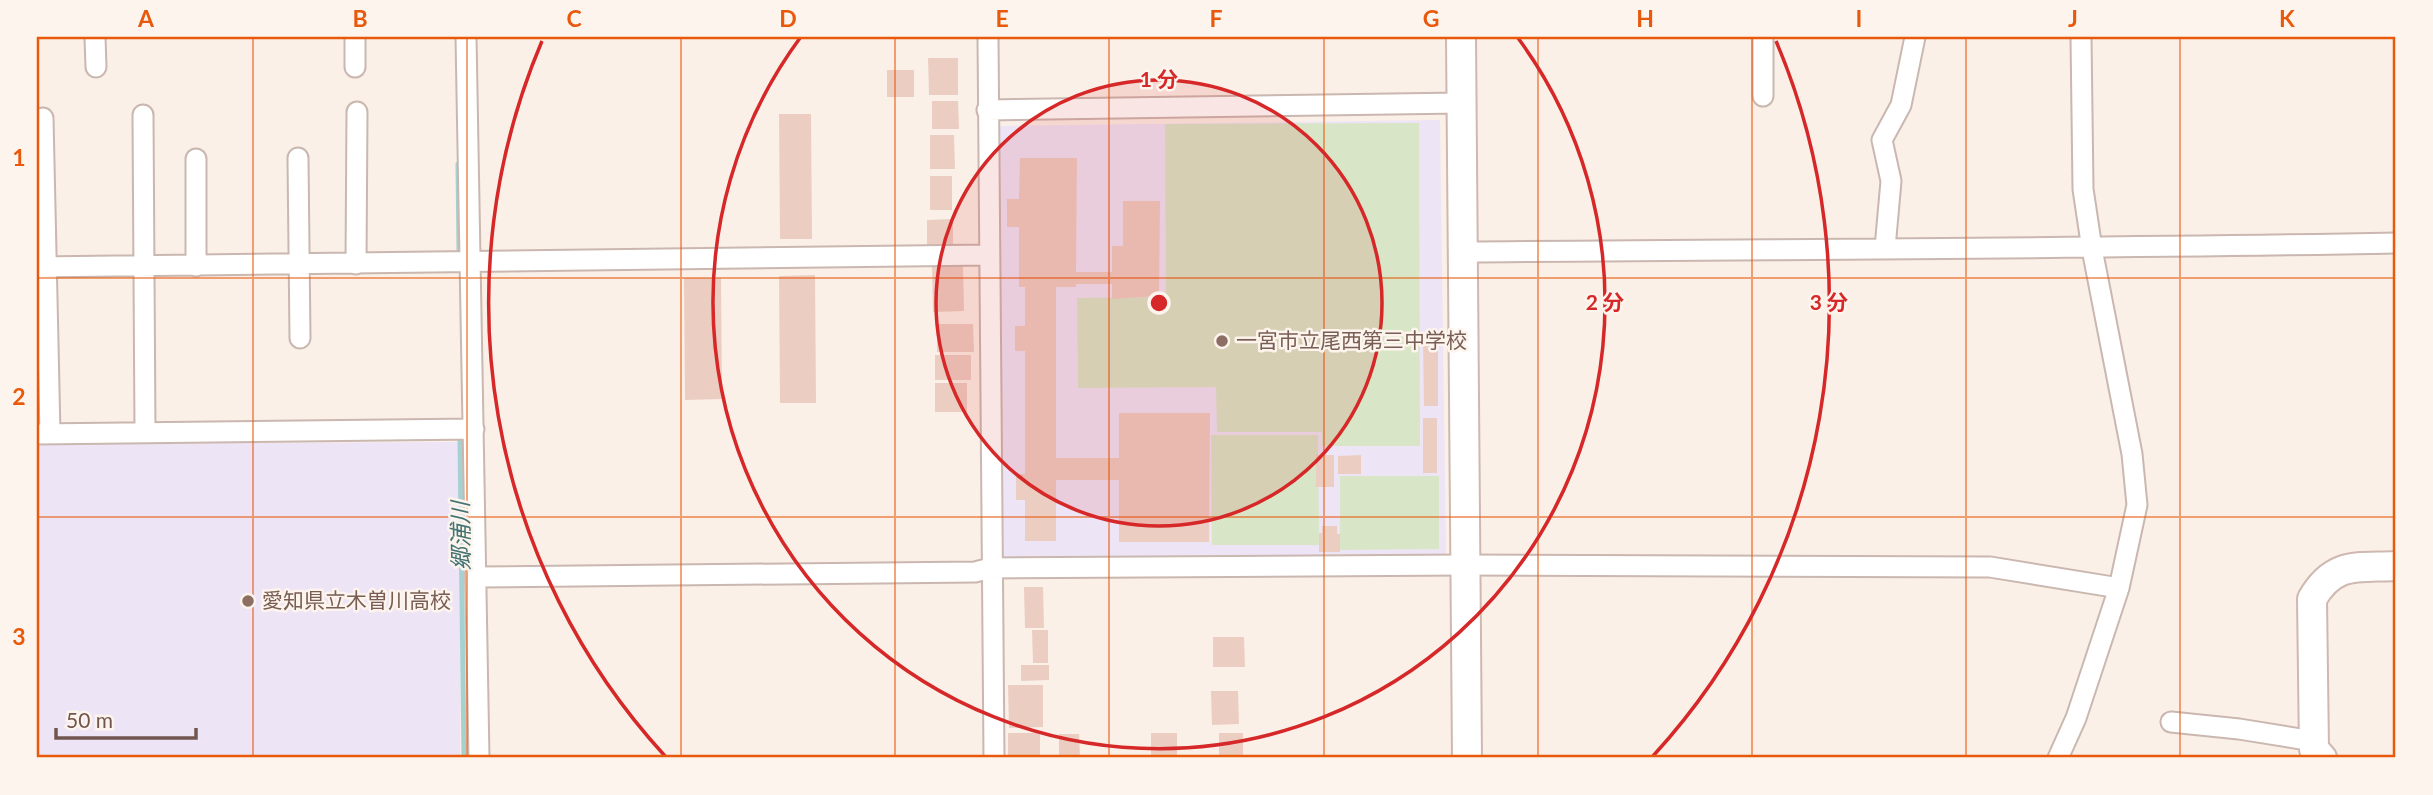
<svg xmlns="http://www.w3.org/2000/svg" width="2433" height="795" viewBox="0 0 2433 795" font-family="Lato,'Noto Sans JP',sans-serif">
<style>
.education{fill:#ede4f6}
.green{fill:#d8e6c7}
.lines{fill:none;stroke-linecap:round;stroke-linejoin:round}
.stream{stroke:#a6d1d2;stroke-width:5}
.building{fill:#eccdc2}
.street-casing{stroke:#cab7af;stroke-width:23}
.secondary-casing{stroke:#cfb8b0;stroke-width:32}
.street{stroke:#fff;stroke-width:19}
.secondary{stroke:#fff;stroke-width:28}
.grid{fill:none;stroke:#e8590c;stroke-width:2;stroke-opacity:0.55}
.ring{fill:none;stroke:#d62828;stroke-width:3.5}
.education-dot{fill:#8d6e63;stroke:#fdf4ed;stroke-width:2.5}
.labels{text-anchor:middle;stroke-width:5;stroke-linejoin:round;paint-order:stroke}
.education-label{font-size:21px;fill:#785e54;stroke:#fdf4ed;text-anchor:start}
.water-label{font-size:23px;font-style:italic;fill:#447374;stroke:#fdf4ed}
.centre{fill:#d62828;stroke:#fdf4ed;stroke-width:3.5}
.ring-label{font-size:21px;text-anchor:middle;font-weight:bold;fill:#d62828;stroke:#fdf4ed;stroke-width:5;stroke-linejoin:round;paint-order:stroke}
.neatline{fill:none;stroke:#e8590c;stroke-width:2.5}
.grid-label{font-size:23px;text-anchor:middle;font-weight:bold;fill:#e8590c}
</style>
<rect width="100%" height="100%" fill="#faf0e7"/>
<path class="education" d="M1440,120L1446,555L1004,560L999,126Z
M460,442V758H37V444Z"/>
<path class="green" d="M1419,123L1420,446H1322V432H1217L1216,387L1078,388L1077,298L1166,297L1165,124Z
M1211,435H1318L1319,545H1212Z
M1340,476H1439V549L1340,550Z"/>
<g class="lines">
<path class="stream" d="M458,164L459,251
M460,439L464,758"/>
</g>
<path class="building" d="M928,58H958V95H929Z
M887,70H914V97H887Z
M932,101H958L959,129H932Z
M779,114H811L812,239H780Z
M930,135H954L955,169H930Z
M1020,158H1077L1076,272H1112V246H1123V201H1160L1159,296L1112,299V284H1076V287H1056V458H1119V413H1210L1209,542H1119V480H1056V541H1025V500H1016V474H1025V351H1015V326H1025V287H1019V227H1007V199H1019Z
M930,176H952V210H930Z
M953,219V245H927V220Z
M963,266L964,311L933,312L932,267Z
M815,275L816,403H780L779,276Z
M684,278H721L722,399L685,400Z
M937,324H973L974,352H937Z
M1423,343H1438V406H1424Z
M935,355H971V380H935Z
M935,383H967V412H935Z
M1423,418H1437V473H1423Z
M1316,455H1334V487H1316Z
M1361,455V474H1338V456Z
M1322,526H1337V534H1340V552H1319V533H1322Z
M1024,587H1043L1044,628H1025Z
M1032,630H1048V663H1033Z
M1213,637H1244L1245,667H1213Z
M1021,665H1049V680L1021,681Z
M1008,685H1043V727L1009,728Z
M1211,691H1238L1239,724L1212,725Z
M1008,733H1040V758H1008Z
M1151,733H1177V758H1151Z
M1219,733H1243V758H1219Z
M1059,734H1079L1080,758H1059Z"/>
<g class="lines">
<g class="street-casing">
<path id="street" d="M95,37L96,67
M355,37V67
M466,37L479,758
M988,37L994,758
M1763,96V37
M987,110L1461,103
M143,115L145,432
M43,118L50,434
M298,158L300,338
M196,159V266
M1885,248L1891,181L1882,140L1901,105L1915,37
M1463,252C1774,249 2085,249 2396,243
M356,264L357,112
M37,267L988,255
M37,434L474,429
M477,577L975,572L991,568L1465,565L1990,567L2119,588
M2171,722L2239,729L2313,741
M2058,758L2076,718L2119,588L2137,505L2132,454L2092,249L2083,189L2081,37"/>
</g>
<g class="secondary-casing">
<path id="secondary" d="M1461,37L1467,758
M2322,758L2314,749L2312,599C2334,561 2357,568 2396,566"/>
</g>
<use href="#street" class="street"/>
<use href="#secondary" class="secondary"/>
</g>
<path class="grid" d="M253,37V758M467,37V758M681,37V758M895,37V758M1109,37V758M1324,37V758M1538,37V758M1752,37V758M1966,37V758M2180,37V758M37,278H2396M37,517H2396"/>
<circle cx="1159" cy="303" r="223" fill="#d62828" fill-opacity=".12"/>
<g class="ring">
<circle cx="1159" cy="303" r="223"/>
<path d="M1518 38A446 446 0 1 1 800 38"/>
<path d="M665 756A670 670 0 0 1 542 41M1776 41A670 670 0 0 1 1653 756"/>
</g>
<g class="education-dot">
<circle cx="1222" cy="341" r="7"/>
<circle cx="248" cy="601" r="7"/>
</g>
<g class="labels">
<g class="education-label">
<text x="1236" y="348">一宮市立尾西第三中学校</text>
<text x="262" y="608">愛知県立木曽川高校</text>
</g>
<g class="water-label">
<text transform="translate(461 536) rotate(-91)" y="8">郷浦川</text>
</g>
</g>
<circle cx="1159" cy="303" r="10" class="centre"/>
<g class="ring-label">
<text x="1159" y="87">1 分</text>
<text x="1605" y="310">2 分</text>
<text x="1829" y="310">3 分</text>
</g>
<rect width="2433" height="795" fill="none" stroke="#fdf4ed" stroke-width="77"/>
<path d="M56 728v10h140v-10" fill="none" stroke="#71564f" stroke-width="3.5"/>
<text x="66" y="728" font-size="21" fill="#71564f" stroke="#fdf4ed" stroke-width="5" paint-order="stroke">50 m</text>
<rect x="38" y="38" width="2356" height="718" class="neatline"/>
<g class="grid-label">
<text x="146" y="27">A</text>
<text x="360" y="27">B</text>
<text x="574" y="27">C</text>
<text x="788" y="27">D</text>
<text x="1002" y="27">E</text>
<text x="1216" y="27">F</text>
<text x="1431" y="27">G</text>
<text x="1645" y="27">H</text>
<text x="1859" y="27">I</text>
<text x="2073" y="27">J</text>
<text x="2287" y="27">K</text>
<text x="19" y="166">1</text>
<text x="19" y="405">2</text>
<text x="19" y="645">3</text>
</g>
</svg>
